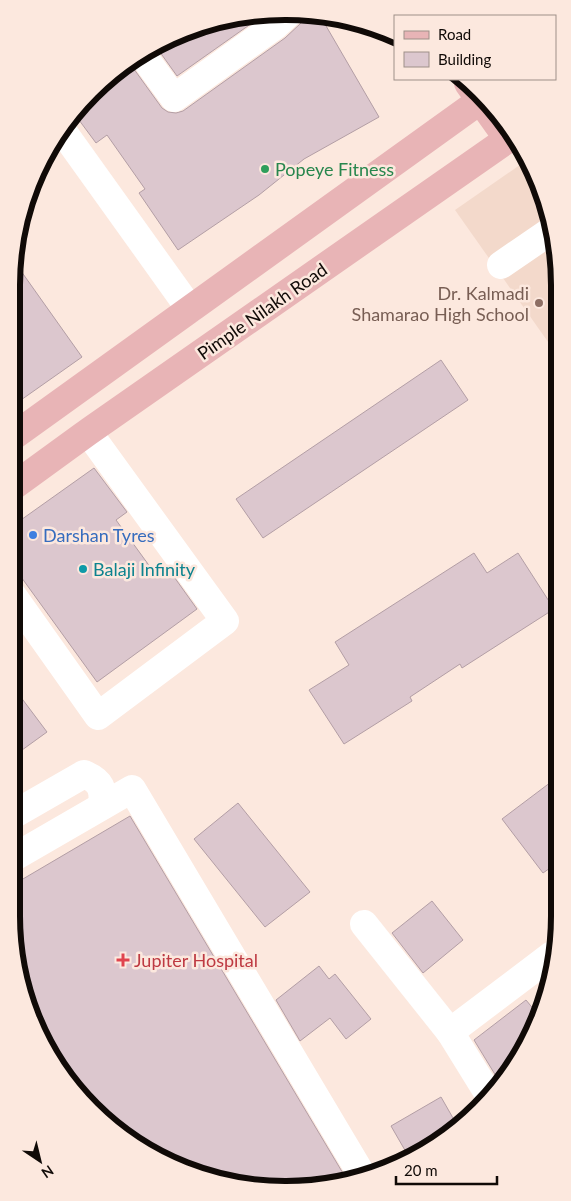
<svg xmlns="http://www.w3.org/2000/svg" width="571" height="1201" font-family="Lato,sans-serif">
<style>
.built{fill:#f3d9cb}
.building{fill:#dcc7ce;stroke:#b39ea5}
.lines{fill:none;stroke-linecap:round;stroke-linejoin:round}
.minor{stroke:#fff;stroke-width:28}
.major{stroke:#e8b4b6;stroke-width:28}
.leisure-dot{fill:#2e9e5b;stroke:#fce8de;stroke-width:2}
.education-dot{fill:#8d6e63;stroke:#fce8de;stroke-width:2}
.shop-dot{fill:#3f7fe0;stroke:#fce8de;stroke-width:2}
.culture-dot{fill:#0f9aa8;stroke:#fce8de;stroke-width:2}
.health-dot{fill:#e0444e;stroke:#fce8de;stroke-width:2}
.labels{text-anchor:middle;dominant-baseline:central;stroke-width:5;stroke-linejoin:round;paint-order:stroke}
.leisure-label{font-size:18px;fill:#27864d;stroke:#fce8de;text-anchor:start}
.education-label{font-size:18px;fill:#785e54;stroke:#fce8de;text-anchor:end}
.street-label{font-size:18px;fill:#100a07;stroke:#fce8de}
.shop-label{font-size:18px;fill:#366cbe;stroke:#fce8de;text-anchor:start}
.culture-label{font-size:18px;fill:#0d838f;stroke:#fce8de;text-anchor:start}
.health-label{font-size:18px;fill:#be3a42;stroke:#fce8de;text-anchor:start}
.rim{fill:none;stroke:#100a07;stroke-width:6}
</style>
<rect width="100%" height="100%" fill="#fce8de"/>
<polygon class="built" points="527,160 539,180 557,249 558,356 455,210"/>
<g class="building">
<polygon points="305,15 322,19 379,117 304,159 259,195 178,250 139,193 145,189 107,135 96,143 76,116 92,91 131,65 162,108 168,112 176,113 183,111 285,38 301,23"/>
<polygon points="262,16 177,76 157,48 181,32"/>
<polygon points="16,264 82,357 11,407 11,285"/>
<polygon points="441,360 468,400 263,538 236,499"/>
<polygon points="94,468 127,512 116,520 156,575 167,567 197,609 97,682 11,563 11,527"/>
<polygon points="474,553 487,573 518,553 554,609 462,668 460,664 410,697 412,701 344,744 309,690 349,665 335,642"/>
<polygon points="11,684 47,732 11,758"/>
<polygon points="559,776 560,861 543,873 502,819"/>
<polygon points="238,803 310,892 265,927 194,839"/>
<polygon points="130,816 347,1180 322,1187 232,1184 148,1153 73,1087 26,1004 11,916 11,886"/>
<polygon points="432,901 463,940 423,973 392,933"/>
<polygon points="319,966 329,979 335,974 371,1019 346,1039 330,1018 300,1041 276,1000"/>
<polygon points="526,1000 540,1017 539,1021 499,1081 474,1040"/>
<polygon points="441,1097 457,1125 410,1159 391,1126"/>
</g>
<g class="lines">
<g class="minor">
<polyline points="144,57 174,98 276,25 290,12"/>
<polyline points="64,133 190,309"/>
<polyline points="501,265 552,230"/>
<polyline points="11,593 98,716 225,621 88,432"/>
<path d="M11 816 84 774C101 781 104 789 102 806"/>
<polyline points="11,859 132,789 362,1175"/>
<polyline points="364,924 450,1032 489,1095"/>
<polyline points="450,1032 552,955"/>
</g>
<g class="major">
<polyline points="468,83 508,139"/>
<polyline points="11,438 481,100 484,100"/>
<polyline points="11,488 88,432 508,139 511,132"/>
</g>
</g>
<circle class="leisure-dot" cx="265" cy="169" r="5"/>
<circle class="education-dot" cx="539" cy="303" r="5"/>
<circle class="shop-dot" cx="33" cy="535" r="5"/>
<circle class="culture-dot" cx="83" cy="569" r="5"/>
<path class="health-dot" d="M120.5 952.5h5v5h5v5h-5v5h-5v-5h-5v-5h5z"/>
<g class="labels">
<g class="leisure-label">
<text x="275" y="169">Popeye Fitness</text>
</g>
<g class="education-label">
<text x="529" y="293">Dr. Kalmadi<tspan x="529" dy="21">Shamarao High School</tspan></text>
</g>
<g class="street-label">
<text transform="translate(262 311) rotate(-35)">Pimple Nilakh Road</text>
</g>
<g class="shop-label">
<text x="43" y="535">Darshan Tyres</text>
</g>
<g class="culture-label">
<text x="93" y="569">Balaji Infinity</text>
</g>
<g class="health-label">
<text x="134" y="960">Jupiter Hospital</text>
</g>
</g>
<path d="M0 0H571V1201H0ZM285 20H286A265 265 0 0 1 551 285V916A265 265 0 0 1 286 1181H285A265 265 0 0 1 20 916V285A265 265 0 0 1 285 20Z" fill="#fce8de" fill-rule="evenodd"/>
<path class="rim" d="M285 20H286A265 265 0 0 1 551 285V916A265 265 0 0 1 286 1181H285A265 265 0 0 1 20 916V285A265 265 0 0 1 285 20Z"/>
<rect x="394" y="15" width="162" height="65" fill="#fce8de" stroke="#9e8f88"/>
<rect x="404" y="31" width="25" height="8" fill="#e8b4b6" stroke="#9e8f88"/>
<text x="438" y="40" font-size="15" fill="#100a07">Road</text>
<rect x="404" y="52" width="25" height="15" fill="#dcc7ce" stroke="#9e8f88"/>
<text x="438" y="65" font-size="15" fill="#100a07">Building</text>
<g transform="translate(40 1161) rotate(145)" stroke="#fce8de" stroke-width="4" paint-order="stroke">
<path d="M0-4L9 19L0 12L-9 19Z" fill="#100a07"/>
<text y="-8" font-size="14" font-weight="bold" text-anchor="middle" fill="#100a07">N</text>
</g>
<path d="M396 1176v8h101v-8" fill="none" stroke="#100a07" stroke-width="2.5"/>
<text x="404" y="1176" font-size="15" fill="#100a07" stroke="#fce8de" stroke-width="4" paint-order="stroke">20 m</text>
</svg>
